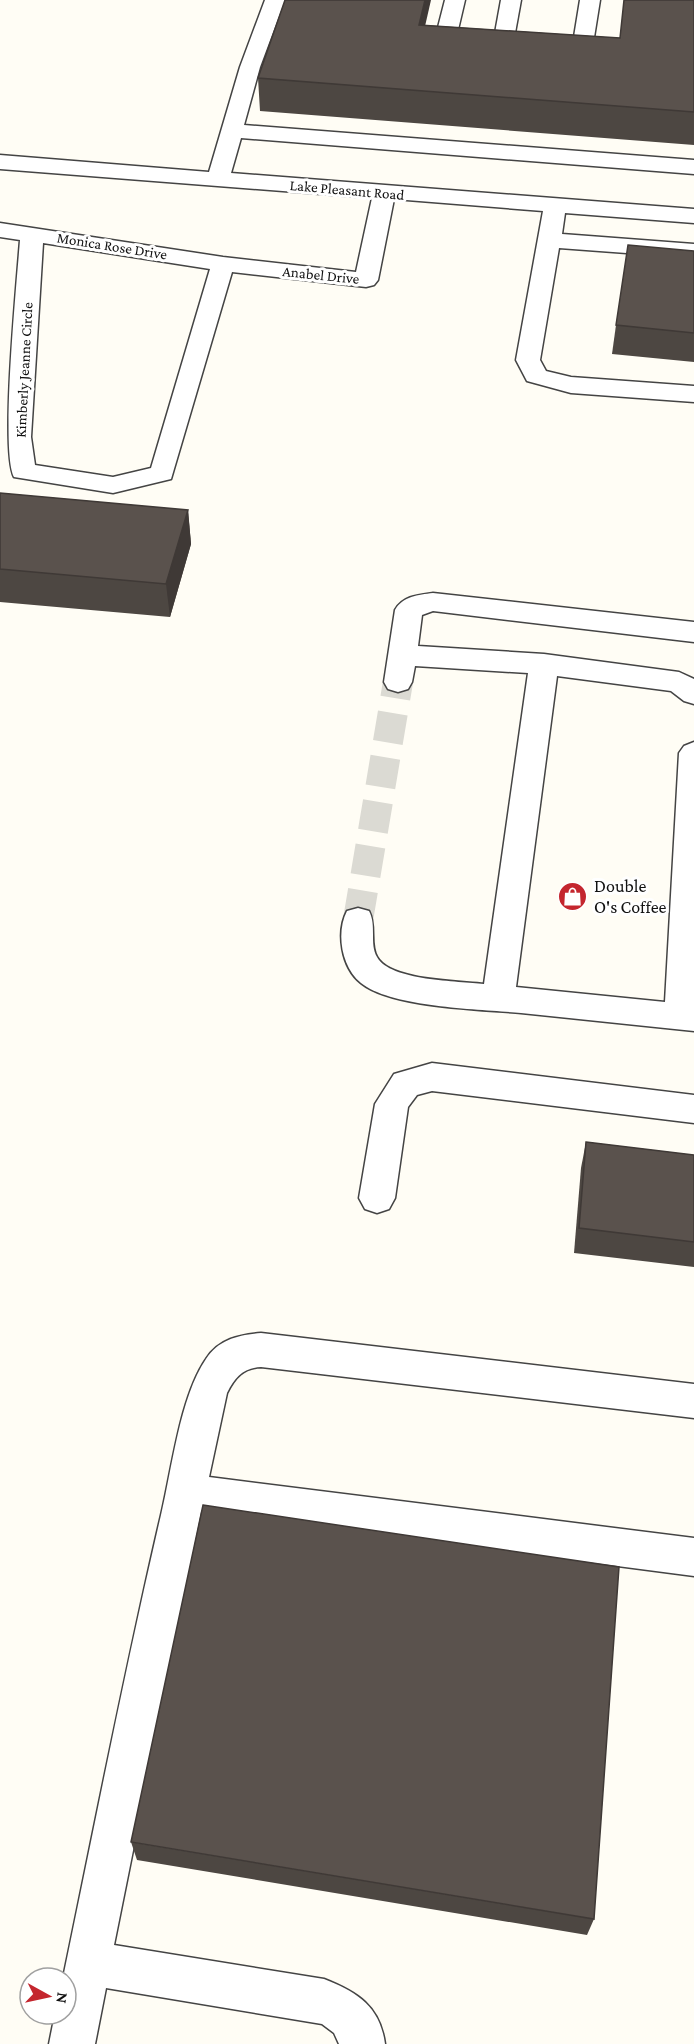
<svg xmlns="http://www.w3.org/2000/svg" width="694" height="2044" font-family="'Crimson Pro',serif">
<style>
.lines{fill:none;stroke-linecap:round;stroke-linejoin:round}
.minor-tunnel{stroke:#dbdad3;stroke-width:30;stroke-dasharray:30 15;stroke-linecap:butt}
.minor-casing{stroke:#444;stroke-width:3}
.minor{fill:#fff;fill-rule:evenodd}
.wall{fill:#4d4742}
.shaded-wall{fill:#3f3936}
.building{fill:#5a524d;stroke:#3f3936;stroke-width:1.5}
.labels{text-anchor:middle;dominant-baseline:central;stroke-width:6;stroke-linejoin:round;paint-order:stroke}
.far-street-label{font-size:15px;fill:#111;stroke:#fff}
.poi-label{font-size:18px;fill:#111;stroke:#fff;text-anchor:start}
</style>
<rect width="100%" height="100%" fill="#fffdf5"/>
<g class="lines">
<polyline class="minor-tunnel" points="358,920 398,682"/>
<defs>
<g id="minor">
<path d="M265 0H285L260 67 244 125 694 160V174L241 138 231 173 694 209V223L565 213 562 234 694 244V258L559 248 540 360 546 371 571 377 694 386V402L571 393 527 381 516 360 543 211 394 199 378 280 374 285 366 287 232 272 171 479 113 493 14 477C0 450 17 281 20 240L0 237V223L223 257 356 272 372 198 0 169V155L209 172 240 67ZM43 243 210 269 151 468 113 477 35 465 31 437Z"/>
<polygon points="445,0 465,0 457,34 485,38 488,42 485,46 478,48 438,43 435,39"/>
<polygon points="501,0 521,0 513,44 510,48 496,48 493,44"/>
<polygon points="580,0 600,0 592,50 589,54 582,56 543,51 540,47 543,43 573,43"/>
<path d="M433 593 694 622V642L433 611 422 615 418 646 544 654 679 672 694 679V704L684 701 671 691 557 676 516 987 665 1002 679 753 684 746 694 742V1031C636 1025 579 1019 521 1013 481 1009 392 1008 361 983 341 967 336 932 347 911L358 908 369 911C377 926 369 943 377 957 390 981 459 981 484 984L528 673 415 666 412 682 408 689 398 692 388 689 384 682 395 610C403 596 418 595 433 593Z"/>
<polygon points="432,1063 694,1095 694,1123 432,1091 417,1095 408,1107 395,1198 389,1209 377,1213 365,1209 359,1198 375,1104 394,1074"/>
<path d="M261 1333 694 1384V1418L261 1367C243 1368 235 1377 227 1393L209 1477 694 1538V1576L201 1512 114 1945 324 1979C357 1992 380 2006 385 2044H339L334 2033 322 2024 106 1988 95 2044H49L55 2014H66V1978H63C95 1824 125 1669 161 1515 172 1469 180 1397 206 1359 219 1339 239 1335 261 1333Z"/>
</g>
</defs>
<use href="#minor" class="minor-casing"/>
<use href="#minor" class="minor"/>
</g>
<g class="wall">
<polygon points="694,0 694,145 260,111 258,78 425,25 620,38"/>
<polygon points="694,251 694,362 612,354 616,325"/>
<polygon points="0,493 188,510 191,544 170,617 0,602"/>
<polygon points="586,1142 694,1155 694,1267 574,1253 581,1168"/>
<polygon points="131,1842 594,1919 587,1935 137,1860"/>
</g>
<g class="shaded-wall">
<polygon points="425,0 431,0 418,57 419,25"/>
<polygon points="188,510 191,544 170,617 166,584"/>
</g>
<g class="building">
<polygon points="285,0 425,0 419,25 620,38 624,0 694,0 694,112 258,78"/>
<polygon points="628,245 694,251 694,333 616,325"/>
<polygon points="0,493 188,510 166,584 0,569"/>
<polygon points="586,1142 694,1155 694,1242 579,1228"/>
<polygon points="203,1505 619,1567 594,1919 131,1842"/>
</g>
<defs>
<symbol id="shop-disc" viewBox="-11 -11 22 22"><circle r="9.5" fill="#c4262e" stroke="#fff"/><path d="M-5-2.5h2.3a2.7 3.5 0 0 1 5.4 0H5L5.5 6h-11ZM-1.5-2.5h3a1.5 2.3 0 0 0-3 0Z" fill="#fff"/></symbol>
</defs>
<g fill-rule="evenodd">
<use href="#shop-disc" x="556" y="880" width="33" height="33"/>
</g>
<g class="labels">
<g class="far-street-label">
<text transform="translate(347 190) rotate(5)">Lake Pleasant Road</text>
<text transform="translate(112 246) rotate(9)">Monica Rose Drive</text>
<text transform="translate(321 275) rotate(6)">Anabel Drive</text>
<text transform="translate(24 370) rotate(-87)">Kimberly Jeanne Circle</text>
</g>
<g class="poi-label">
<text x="594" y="886">Double<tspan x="594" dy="21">O's Coffee</tspan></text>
</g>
</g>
<g transform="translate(48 1996) rotate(98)"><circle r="28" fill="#ffffff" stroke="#a0a0a0" stroke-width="1.5"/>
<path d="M0-4.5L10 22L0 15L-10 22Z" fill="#c4262e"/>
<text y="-9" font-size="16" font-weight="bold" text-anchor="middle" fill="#111111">N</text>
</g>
</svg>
